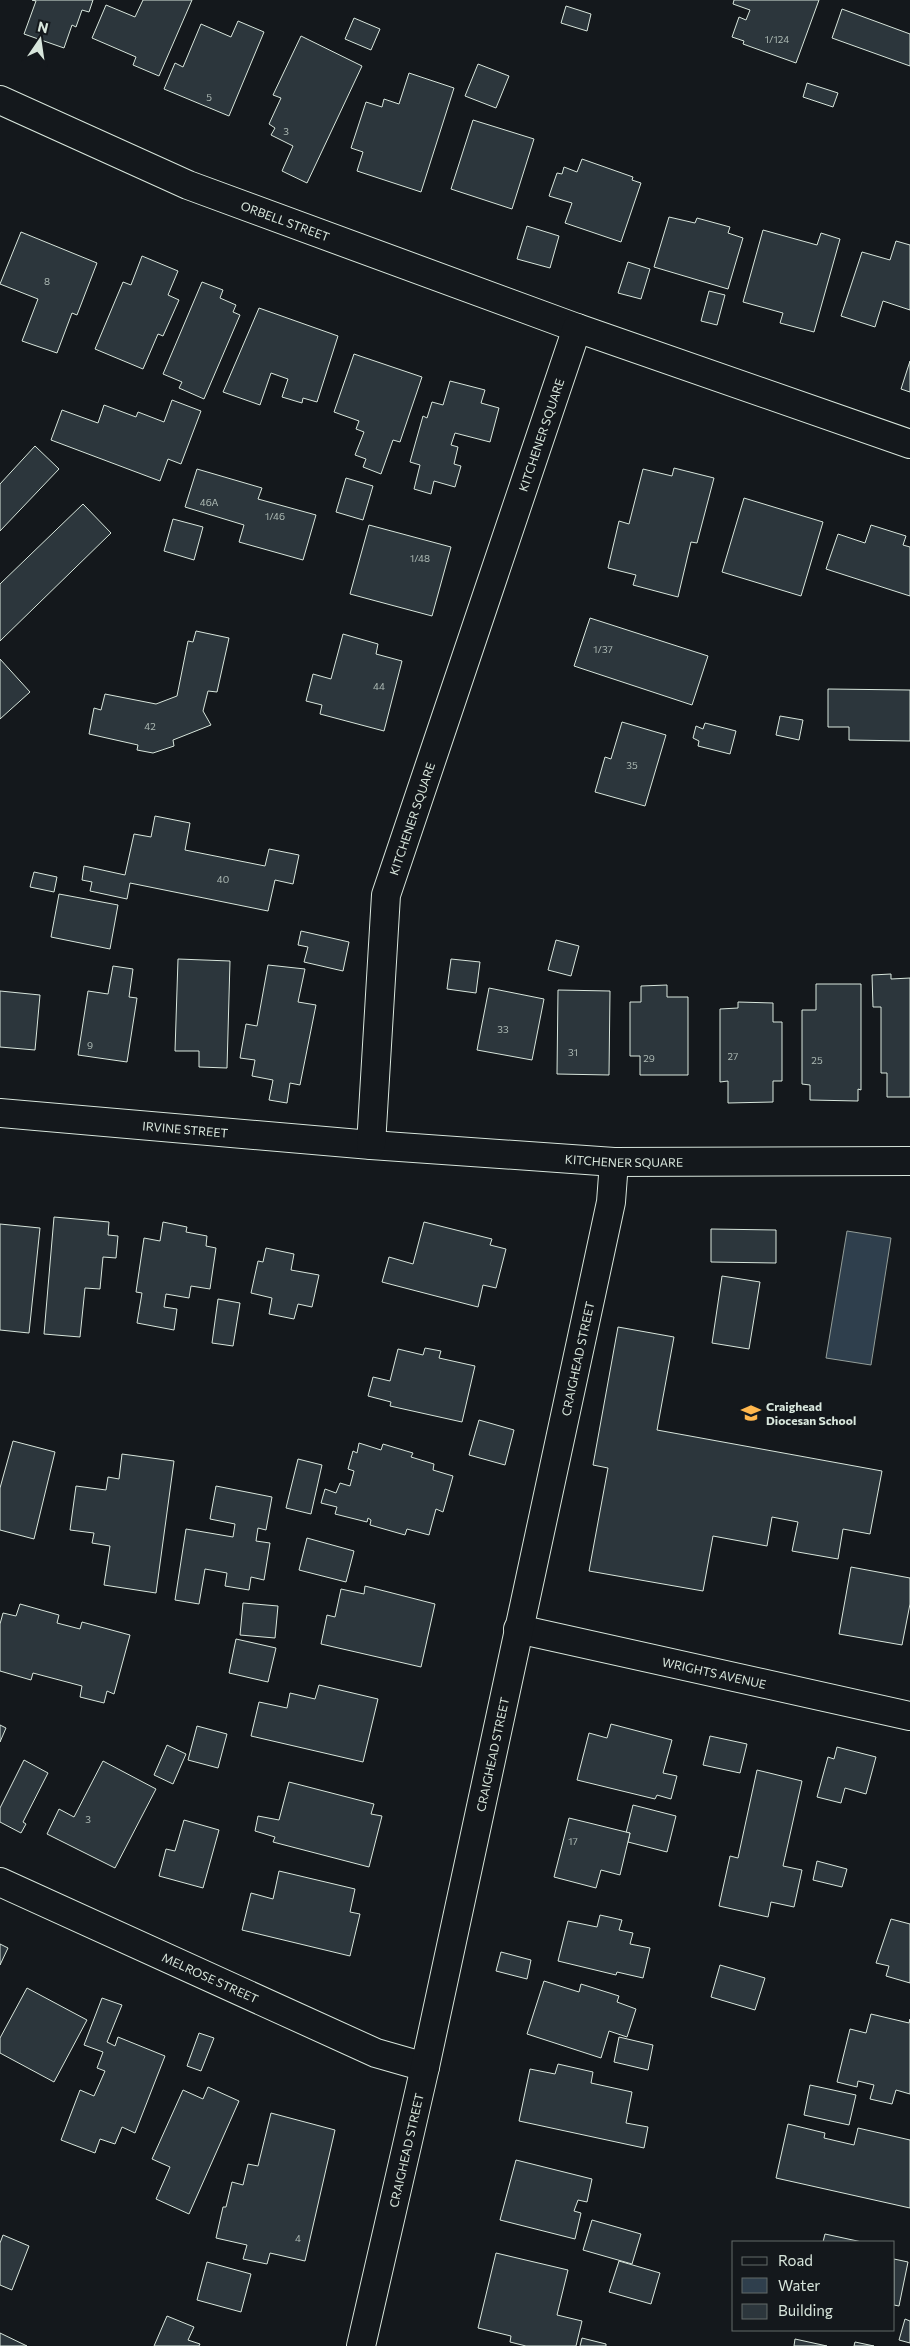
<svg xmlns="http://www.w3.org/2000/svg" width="910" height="2346" font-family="Commissioner,sans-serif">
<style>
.water{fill:#2f3f4d;stroke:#939e99}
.building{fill:#2c363c;stroke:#d8e6dc}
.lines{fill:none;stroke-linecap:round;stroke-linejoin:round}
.minor-casing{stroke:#d8e6dc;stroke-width:30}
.minor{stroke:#14181c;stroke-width:28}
.labels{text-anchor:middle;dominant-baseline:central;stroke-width:4;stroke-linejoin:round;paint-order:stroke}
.number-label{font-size:10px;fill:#adbab4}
.street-label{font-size:12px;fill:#d8e6dc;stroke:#14181c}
.poi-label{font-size:12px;font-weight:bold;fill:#d8e6dc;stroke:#14181c;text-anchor:start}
</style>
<rect width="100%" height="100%" fill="#14181c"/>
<polygon class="water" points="847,1231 891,1238 871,1365 826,1358"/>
<g class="building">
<polygon points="32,0 93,0 89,12 82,10 76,27 72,25 64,48 24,34 36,1"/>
<polygon points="143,0 192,0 159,76 133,65 136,57 92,38 106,5 135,17"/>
<polygon points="734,0 819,0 796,63 743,44 744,41 732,37 739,17 746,20 750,10 733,4"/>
<polygon points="566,6 591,14 587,31 561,23"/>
<polygon points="842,9 910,34 910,66 832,38"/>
<polygon points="354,18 380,29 371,50 345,39"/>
<polygon points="238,21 264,32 229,116 164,89 175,63 183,67 201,24 231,37"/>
<polygon points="301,36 362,66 307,183 282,171 293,146 271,135 275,128 269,124 281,98 273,95"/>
<polygon points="478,64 509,76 496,108 465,96"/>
<polygon points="409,73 454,88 421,192 357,171 363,152 351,148 366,102 382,107 384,99 399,104"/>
<polygon points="807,83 838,93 833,107 803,97"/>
<polygon points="473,120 534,139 512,209 451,189"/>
<polygon points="582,159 633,177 632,180 641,183 621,242 565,223 572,203 549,196 557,173 562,174 564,167 577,172"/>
<polygon points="669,217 695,223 697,218 730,227 728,233 743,238 728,289 654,267"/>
<polygon points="527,226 559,236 550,268 517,259"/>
<polygon points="763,230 817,245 821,233 840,239 814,332 780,323 783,313 743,302"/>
<polygon points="21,232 97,263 77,315 72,313 57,353 22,341 38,299 0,284"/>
<polygon points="896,241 910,245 910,310 883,301 875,327 841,316 862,252 890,260"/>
<polygon points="142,256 178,271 168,295 179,300 163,336 158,334 143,369 95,349 123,282 131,285"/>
<polygon points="628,262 650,269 641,299 618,293"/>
<polygon points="202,282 223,290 220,298 236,305 233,312 240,315 204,399 179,388 182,382 163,374"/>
<polygon points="709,291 725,295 717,325 701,321"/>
<polygon points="259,308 338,336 317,402 303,398 302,403 282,397 288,379 271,373 260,405 223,392"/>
<polygon points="354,354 422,377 400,442 393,440 381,474 363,467 366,459 355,455 364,432 356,429 359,421 334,412"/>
<polygon points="910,361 910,392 901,389"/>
<polygon points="450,381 485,390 481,403 499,408 490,442 455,433 451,445 458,447 454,464 461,466 455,487 434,481 431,494 414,489 420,465 410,462 423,416 427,418 432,402 443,405"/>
<polygon points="172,400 201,411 181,464 168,459 160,481 51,440 62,410 98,423 104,405 136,417 138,412 164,422"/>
<polygon points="35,446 59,469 0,531 0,484"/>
<polygon points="674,468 714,478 697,543 691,542 678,597 633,585 636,575 608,568 619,521 629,524 643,469 672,476"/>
<polygon points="197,469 262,488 258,499 316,515 303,560 239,542 244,525 185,507"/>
<polygon points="346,478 373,486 363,520 336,512"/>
<polygon points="744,498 823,522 801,596 722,572"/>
<polygon points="83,504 111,533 0,641 0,584"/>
<polygon points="173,519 203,527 194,560 164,551"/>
<polygon points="369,525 451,547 432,616 350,594"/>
<polygon points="871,525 906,536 903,545 910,547 910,596 826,569 838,534 865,543"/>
<polygon points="590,618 708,656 692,705 574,666"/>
<polygon points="196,631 229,638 217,692 208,691 203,711 211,725 173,740 174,746 153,753 137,750 138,745 89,734 94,708 101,710 105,694 156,704 177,696 188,641 193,642"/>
<polygon points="343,634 378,644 376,654 402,661 384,731 320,714 322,705 306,701 313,674 331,679"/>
<polygon points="0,659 30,692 0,719"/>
<polygon points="828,689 910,690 910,741 849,740 849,727 828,727"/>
<polygon points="780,716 803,720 799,740 776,735"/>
<polygon points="622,722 666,735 645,806 595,792 605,757 611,759"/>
<polygon points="705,723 736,731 730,754 698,746 699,741 693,738 696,726 703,729"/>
<polygon points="155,816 190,823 185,850 265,866 269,849 299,855 293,884 275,880 268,911 130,883 127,899 90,891 92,882 82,880 84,866 125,875 134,834 151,837"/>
<polygon points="34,872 57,877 54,892 30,887"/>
<polygon points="59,894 118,905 110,949 51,937"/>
<polygon points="301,931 349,942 343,971 304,962 308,947 298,945"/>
<polygon points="556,940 579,946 571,976 548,970"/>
<polygon points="178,959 230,961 227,1068 199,1067 199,1051 175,1051"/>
<polygon points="451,959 480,962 476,993 447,989"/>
<polygon points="268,965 305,969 298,1002 316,1005 300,1085 290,1083 287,1103 269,1100 273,1080 252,1076 255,1060 240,1058 246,1024 257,1026"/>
<polygon points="113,966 133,969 129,997 137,998 127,1062 78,1055 88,991 108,994"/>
<polygon points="891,974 891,979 910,978 910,1097 887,1097 887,1073 881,1073 881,1007 873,1007 872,975"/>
<polygon points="816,984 861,984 861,1090 858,1089 858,1101 810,1100 810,1085 802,1084 802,1010 816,1010"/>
<polygon points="667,985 667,997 688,997 688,1075 640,1075 640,1056 630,1056 630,1002 641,1002 641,986"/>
<polygon points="489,988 544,999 532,1060 477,1050"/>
<polygon points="558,990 610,991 609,1075 557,1074"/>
<polygon points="0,991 40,995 35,1050 0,1047"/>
<polygon points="738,1002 773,1003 773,1022 782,1022 782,1081 773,1081 773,1102 728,1103 728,1081 720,1082 720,1009 738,1008"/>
<polygon points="54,1217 109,1222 108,1235 118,1236 116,1258 103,1257 100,1289 85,1288 80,1337 44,1334"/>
<polygon points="163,1222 187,1227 186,1232 207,1236 206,1246 216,1248 210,1289 191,1286 189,1298 166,1294 164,1307 177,1309 174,1330 137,1323 142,1293 136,1292 144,1238 160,1241"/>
<polygon points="424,1222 492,1239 490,1245 506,1249 496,1288 483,1285 478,1307 382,1282 389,1257 413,1264"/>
<polygon points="0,1224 40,1228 29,1333 0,1330"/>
<polygon points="711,1229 776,1230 776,1263 711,1262"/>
<polygon points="266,1248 294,1254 291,1270 319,1275 312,1307 298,1304 294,1319 269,1314 272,1298 251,1293 258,1261 263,1262"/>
<polygon points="722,1276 760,1282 749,1349 712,1343"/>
<polygon points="218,1299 240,1303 233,1346 212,1343"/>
<polygon points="618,1327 674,1337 657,1430 882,1471 870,1534 843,1529 838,1559 792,1551 798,1522 772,1517 767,1546 713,1536 703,1591 589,1571 608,1468 593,1465"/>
<polygon points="425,1348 441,1351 439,1358 475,1366 462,1422 390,1406 391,1402 368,1396 373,1377 390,1381 398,1349 423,1355"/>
<polygon points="479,1420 514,1430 505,1465 469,1455"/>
<polygon points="13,1441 55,1452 34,1539 0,1530 0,1488"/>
<polygon points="359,1443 381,1450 383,1444 413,1453 411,1457 434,1464 433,1470 453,1476 443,1512 436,1509 429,1535 407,1529 405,1535 370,1525 371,1520 368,1518 367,1522 335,1514 337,1507 321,1503 325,1489 336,1493 340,1483 350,1486 354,1471 348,1469 353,1451 357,1453"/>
<polygon points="122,1454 174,1461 156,1593 104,1585 110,1546 92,1543 94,1533 70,1530 76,1486 106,1490 108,1477 119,1479"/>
<polygon points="298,1459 322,1465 311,1514 286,1508"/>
<polygon points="216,1486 272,1497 266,1530 258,1528 256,1541 270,1543 264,1580 251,1577 249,1590 225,1586 227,1573 205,1569 199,1604 175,1600 186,1529 233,1537 235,1524 210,1519"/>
<polygon points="307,1538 354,1551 346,1582 299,1570"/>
<polygon points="851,1567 910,1578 910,1604 902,1645 839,1634"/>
<polygon points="365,1586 435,1604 421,1667 321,1644 327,1615 335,1617 341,1589 364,1594"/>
<polygon points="243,1603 278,1606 275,1638 240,1635"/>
<polygon points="20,1604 59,1615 57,1623 80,1629 82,1622 130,1635 114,1694 107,1691 104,1703 80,1697 82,1686 33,1673 31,1680 0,1671 0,1624 3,1613 16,1616"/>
<polygon points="236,1639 276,1648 268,1682 229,1673"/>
<polygon points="319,1685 378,1699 363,1762 251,1736 259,1702 287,1708 290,1693 315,1699"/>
<polygon points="611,1724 672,1740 663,1773 677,1776 671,1799 657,1795 655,1799 577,1780 589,1733 607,1738"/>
<polygon points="0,1725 6,1728 0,1742"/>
<polygon points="197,1726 227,1734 218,1768 188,1760"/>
<polygon points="710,1736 747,1744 740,1773 703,1765"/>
<polygon points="167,1745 186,1754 173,1784 154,1775"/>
<polygon points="837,1747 876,1757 866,1794 845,1788 841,1803 817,1797 828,1757 834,1759"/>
<polygon points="24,1760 48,1773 23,1822 26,1824 21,1833 0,1822 0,1808"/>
<polygon points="103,1761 156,1789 115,1868 47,1834 59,1809 74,1817"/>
<polygon points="757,1770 802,1781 783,1866 802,1870 794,1907 771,1902 768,1917 719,1906 730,1856 738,1858"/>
<polygon points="289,1782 374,1804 371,1814 382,1816 369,1867 273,1842 275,1837 255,1831 258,1816 279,1820"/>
<polygon points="633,1805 676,1816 667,1852 628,1842 630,1833 626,1833"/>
<polygon points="569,1818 630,1833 620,1875 601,1870 596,1888 554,1877"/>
<polygon points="184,1820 219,1830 203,1888 159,1876 166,1849 175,1851"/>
<polygon points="817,1861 847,1869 842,1887 813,1880"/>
<polygon points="279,1871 355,1889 350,1912 360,1914 350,1956 242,1930 251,1893 273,1899"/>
<polygon points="600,1915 622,1920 619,1930 633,1933 630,1944 650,1948 643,1978 617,1972 616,1975 558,1961 568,1921 597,1927"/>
<polygon points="891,1919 910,1924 910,1983 886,1976 889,1966 876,1963"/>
<polygon points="0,1944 8,1948 0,1965"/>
<polygon points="501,1952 531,1960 527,1979 496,1971"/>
<polygon points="720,1965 765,1978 755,2010 711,1997"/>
<polygon points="544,1981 579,1992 581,1984 619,1996 617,2002 636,2009 627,2037 609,2031 601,2058 527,2034"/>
<polygon points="27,1988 87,2020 54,2082 0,2053 0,2038"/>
<polygon points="102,1998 122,2005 107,2042 115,2046 118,2037 165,2056 135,2133 122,2127 115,2144 100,2139 95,2153 61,2140 80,2090 94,2096 105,2071 97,2068 103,2052 84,2045"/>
<polygon points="871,2014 909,2023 910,2019 910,2094 896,2090 892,2104 870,2099 874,2085 858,2081 857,2087 837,2082 850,2029 866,2033"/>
<polygon points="199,2033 214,2038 201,2071 187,2066"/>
<polygon points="619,2037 653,2045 648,2070 614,2062"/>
<polygon points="558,2064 593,2072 591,2083 632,2092 626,2123 648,2127 644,2148 519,2121 530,2069 555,2074"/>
<polygon points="810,2085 856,2095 849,2125 804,2115"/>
<polygon points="208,2087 239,2101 189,2214 156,2199 170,2167 152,2159 183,2090 203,2099"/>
<polygon points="271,2113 335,2130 305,2261 270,2253 267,2264 243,2259 247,2245 216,2238 223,2207 226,2207 232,2182 243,2185 248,2164 258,2166"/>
<polygon points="788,2124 825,2133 824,2138 854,2145 858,2128 910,2140 910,2208 776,2178"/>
<polygon points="516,2160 592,2179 587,2202 578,2200 574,2211 581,2213 575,2239 500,2220"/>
<polygon points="592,2220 641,2234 632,2264 583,2250"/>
<polygon points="825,2234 862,2242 823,2242"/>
<polygon points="3,2235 29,2246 12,2290 0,2285 0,2243"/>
<polygon points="496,2253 568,2270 557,2315 582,2321 576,2346 526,2346 510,2342 511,2336 478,2328"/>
<polygon points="894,2259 908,2262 899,2306 894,2305"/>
<polygon points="619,2261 660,2273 651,2304 609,2292"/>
<polygon points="207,2262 251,2274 241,2312 197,2300"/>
<polygon points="167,2316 194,2327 188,2340 200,2344 199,2346 154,2346"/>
<polygon points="905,2319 910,2321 910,2343 899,2340"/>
<polygon points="0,2333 27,2346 0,2346"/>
<polygon points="582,2338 606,2344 606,2346 580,2346"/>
<polygon points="795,2339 827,2346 794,2346"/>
<polygon points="855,2342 874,2346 854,2346"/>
</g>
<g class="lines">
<defs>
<g id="minor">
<path id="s1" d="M0 100 188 185 577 328"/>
<path id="s2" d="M0 1113 371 1145 614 1162 910 1161"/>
<path id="s3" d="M371 1145 386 895 577 328 910 444"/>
<path id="s4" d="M518 1629 910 1716"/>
<path id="s5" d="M0 1882 376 2053 425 2067"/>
<path id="s6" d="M361 2346 425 2067 611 1202 614 1162"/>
</g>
</defs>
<use href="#minor" class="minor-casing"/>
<use href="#minor" class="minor"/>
</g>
<defs>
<symbol id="school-bare" viewBox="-9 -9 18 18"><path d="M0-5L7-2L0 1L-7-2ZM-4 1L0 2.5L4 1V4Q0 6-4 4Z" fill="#ffb74d" stroke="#14181c" stroke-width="2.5" paint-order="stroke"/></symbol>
</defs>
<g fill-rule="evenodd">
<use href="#school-bare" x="737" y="1399" width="28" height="28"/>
</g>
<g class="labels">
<g class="number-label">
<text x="777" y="39">1/124</text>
<text x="209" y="97">5</text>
<text x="286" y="131">3</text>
<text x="47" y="281">8</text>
<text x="209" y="502">46A</text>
<text x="275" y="516">1/46</text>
<text x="420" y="558">1/48</text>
<text x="603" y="649">1/37</text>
<text x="379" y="686">44</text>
<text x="150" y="726">42</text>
<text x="632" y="765">35</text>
<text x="223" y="879">40</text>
<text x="503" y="1029">33</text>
<text x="90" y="1045">9</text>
<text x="573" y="1052">31</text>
<text x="733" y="1056">27</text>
<text x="649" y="1058">29</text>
<text x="817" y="1060">25</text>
<text x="88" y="1819">3</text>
<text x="573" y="1841">17</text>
<text x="298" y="2238">4</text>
</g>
<g class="street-label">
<text stroke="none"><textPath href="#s1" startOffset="310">ORBELL STREET</textPath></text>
<text stroke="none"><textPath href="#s3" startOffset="736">KITCHENER SQUARE</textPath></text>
<text stroke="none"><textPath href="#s3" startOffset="331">KITCHENER SQUARE</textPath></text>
<text stroke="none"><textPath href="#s2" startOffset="186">IRVINE STREET</textPath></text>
<text stroke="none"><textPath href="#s2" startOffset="626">KITCHENER SQUARE</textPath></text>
<text stroke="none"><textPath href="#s6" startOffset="1011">CRAIGHEAD STREET</textPath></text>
<text stroke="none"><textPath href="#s4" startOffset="201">WRIGHTS AVENUE</textPath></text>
<text stroke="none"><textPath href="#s6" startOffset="606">CRAIGHEAD STREET</textPath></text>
<text stroke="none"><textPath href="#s5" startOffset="231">MELROSE STREET</textPath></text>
<text stroke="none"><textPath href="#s6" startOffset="201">CRAIGHEAD STREET</textPath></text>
</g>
<g class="poi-label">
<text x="766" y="1406">Craighead<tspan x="766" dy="14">Diocesan School</tspan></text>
</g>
</g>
<rect x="732" y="2241" width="162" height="90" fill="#14181c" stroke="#626a69"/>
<rect x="742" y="2257" width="25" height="8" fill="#14181c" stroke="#626a69"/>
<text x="778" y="2266" font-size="15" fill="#d8e6dc">Road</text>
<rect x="742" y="2278" width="25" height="15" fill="#2f3f4d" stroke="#626a69"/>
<text x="778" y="2291" font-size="15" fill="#d8e6dc">Water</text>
<rect x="742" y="2304" width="25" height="15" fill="#2c363c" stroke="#626a69"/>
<text x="778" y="2316" font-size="15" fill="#d8e6dc">Building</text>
<g transform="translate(40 40) rotate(13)" stroke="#14181c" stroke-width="4" paint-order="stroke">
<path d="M0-4L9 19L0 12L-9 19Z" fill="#d8e6dc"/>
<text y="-8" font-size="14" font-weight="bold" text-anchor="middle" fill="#d8e6dc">N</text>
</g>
</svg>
